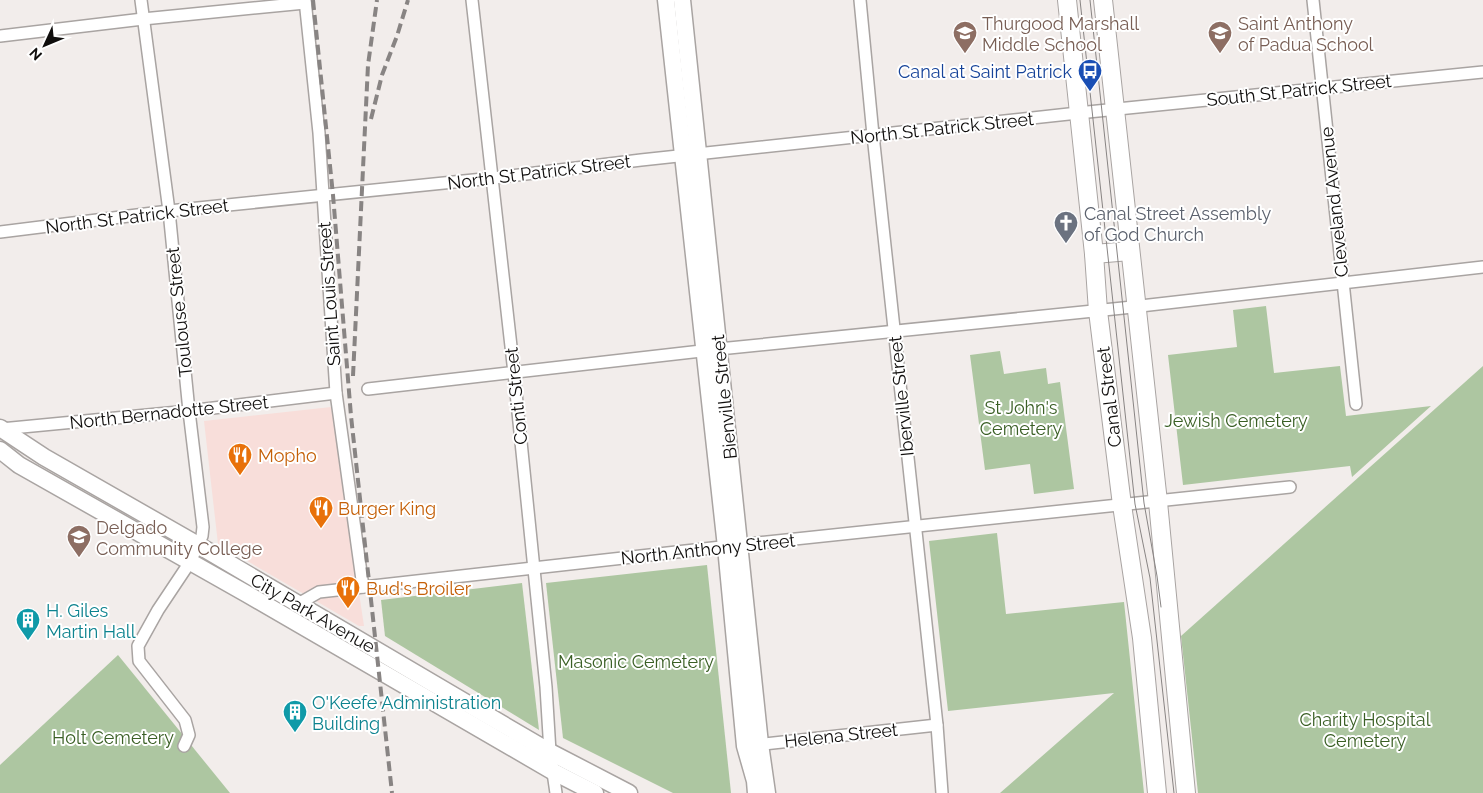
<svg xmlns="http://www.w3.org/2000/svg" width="1483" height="793" font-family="Raleway,sans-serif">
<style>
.commercial{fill:#f8deda}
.green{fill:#adc6a1}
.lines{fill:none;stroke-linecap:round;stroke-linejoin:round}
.street-casing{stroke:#a9a4a2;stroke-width:14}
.secondary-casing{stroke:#a9a4a2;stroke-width:19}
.primary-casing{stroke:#a9a4a2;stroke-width:20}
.street{stroke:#fff;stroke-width:11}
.secondary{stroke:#fff;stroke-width:16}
.primary{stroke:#fff;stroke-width:18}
.tram{stroke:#888483;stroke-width:1}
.rail{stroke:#888483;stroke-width:4;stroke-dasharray:10 5;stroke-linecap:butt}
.labels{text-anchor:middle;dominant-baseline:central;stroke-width:4;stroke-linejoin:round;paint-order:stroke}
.education-label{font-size:18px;fill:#785e54;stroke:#fff;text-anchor:start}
.transit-label{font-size:18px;fill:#164399;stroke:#fff;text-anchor:end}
.street-label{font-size:18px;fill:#100e0d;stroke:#fff}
.worship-label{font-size:18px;fill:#5b616d;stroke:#fff;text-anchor:start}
.park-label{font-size:18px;fill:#3a5f25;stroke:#fff}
.food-label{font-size:18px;fill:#c56008;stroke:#fff;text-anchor:start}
.culture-label{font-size:18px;fill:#0d838f;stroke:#fff;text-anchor:start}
</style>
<rect width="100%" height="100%" fill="#f2edeb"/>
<polygon class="commercial" points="331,407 364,626 359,626 218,544 204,421"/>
<g class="green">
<polygon points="1266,306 1274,373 1340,366 1346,416 1431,406 1352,477 1350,466 1183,485 1168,355 1237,347 1233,310"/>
<polygon points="1000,351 1004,374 1046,368 1048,384 1060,382 1074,489 1034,494 1030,464 985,470 970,355"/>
<polygon points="1483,366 1483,793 1198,793 1181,636"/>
<polygon points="997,533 1006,614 1124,602 1144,793 1000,793 1114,693 948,711 929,541"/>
<polygon points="707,565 731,793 673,793 563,738 546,583"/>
<polygon points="522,583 539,730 385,636 381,600"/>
<polygon points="118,655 230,793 0,793 0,765"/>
</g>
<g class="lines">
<defs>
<g id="street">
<polyline points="141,0 169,211 189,411 203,527 202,536 190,562 158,610 138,646 139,661 185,720 189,735 184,746"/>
<polyline points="305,0 319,133 336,393 363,587"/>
<polyline points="472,0 514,373 546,687 550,752 556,793"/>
<polyline points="860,0 873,135 937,725 942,793"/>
<polyline points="1313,0 1356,404"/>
<polyline points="0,36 143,19 305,3"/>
<polyline points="0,232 169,211 493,178 641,160 1078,113 1483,72"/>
<polyline points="368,389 719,349 1123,308 1483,267"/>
<polyline points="1,429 189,411 336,393"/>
<polyline points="298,604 319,592 757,543 1290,487"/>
<polyline points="755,745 937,725"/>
</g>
<g id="secondary">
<polyline points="666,0 726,547 745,746 755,781 756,793"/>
<polyline points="682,0 760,744 767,793"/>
<polyline points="0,428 44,457 198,545 468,704 550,752 629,793"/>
<polyline points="0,450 19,465 247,594 554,772 595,793"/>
</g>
<g id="primary">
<polyline points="1067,0 1094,254 1098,311 1122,505 1142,638 1157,793"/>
<polyline points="1103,0 1158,502 1186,793"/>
<polyline points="1094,254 1130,251"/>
</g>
</defs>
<use href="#street" class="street-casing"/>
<use href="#secondary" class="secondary-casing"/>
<use href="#primary" class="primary-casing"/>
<use href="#street" class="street"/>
<use href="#secondary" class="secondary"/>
<use href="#primary" class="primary"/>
<g class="tram">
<polyline points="1080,0 1135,504 1150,578 1174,793"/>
<polyline points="1090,0 1144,503 1157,576 1161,607"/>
</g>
<g class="rail">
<polyline points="313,0 333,195 351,416 392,793"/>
<polyline points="371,119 382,75 397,36 408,0"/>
<polyline points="353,376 368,65 377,0"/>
</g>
</g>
<defs>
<symbol id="school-pin" viewBox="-11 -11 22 30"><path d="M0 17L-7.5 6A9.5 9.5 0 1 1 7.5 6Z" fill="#8d6e63" stroke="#fff"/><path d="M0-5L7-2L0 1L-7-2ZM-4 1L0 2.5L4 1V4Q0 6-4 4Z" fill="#fff"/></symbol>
<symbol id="bus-pin" viewBox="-11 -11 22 30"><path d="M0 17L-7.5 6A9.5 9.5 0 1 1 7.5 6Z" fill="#1a4fb4" stroke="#fff"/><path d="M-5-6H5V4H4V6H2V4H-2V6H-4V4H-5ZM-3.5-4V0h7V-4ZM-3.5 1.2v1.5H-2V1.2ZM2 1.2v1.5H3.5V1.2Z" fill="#fff"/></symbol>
<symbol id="church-pin" viewBox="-11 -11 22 30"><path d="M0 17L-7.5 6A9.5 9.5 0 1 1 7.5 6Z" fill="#6b7280" stroke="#fff"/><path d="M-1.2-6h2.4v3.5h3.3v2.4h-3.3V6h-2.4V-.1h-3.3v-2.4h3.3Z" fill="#fff"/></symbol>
<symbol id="restaurant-pin" viewBox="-11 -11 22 30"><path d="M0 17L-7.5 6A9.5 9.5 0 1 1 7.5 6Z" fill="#e8710a" stroke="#fff"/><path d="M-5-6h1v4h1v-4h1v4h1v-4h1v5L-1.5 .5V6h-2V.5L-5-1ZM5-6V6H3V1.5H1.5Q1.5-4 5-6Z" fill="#fff"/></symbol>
<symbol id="university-pin" viewBox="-11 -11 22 30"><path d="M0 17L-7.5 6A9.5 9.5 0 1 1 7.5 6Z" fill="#8d6e63" stroke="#fff"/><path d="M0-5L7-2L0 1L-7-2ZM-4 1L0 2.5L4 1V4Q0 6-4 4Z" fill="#fff"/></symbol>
<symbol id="building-pin" viewBox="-11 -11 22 30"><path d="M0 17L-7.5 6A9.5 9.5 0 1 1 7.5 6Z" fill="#0f9aa8" stroke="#fff"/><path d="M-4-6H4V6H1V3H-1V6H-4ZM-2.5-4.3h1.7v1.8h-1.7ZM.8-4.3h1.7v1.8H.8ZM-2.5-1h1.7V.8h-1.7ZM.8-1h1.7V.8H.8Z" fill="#fff"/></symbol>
</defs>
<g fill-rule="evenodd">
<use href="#school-pin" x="951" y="19" width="28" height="38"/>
<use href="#school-pin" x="1206" y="19" width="28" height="38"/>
<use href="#bus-pin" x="1076" y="57" width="28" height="38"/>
<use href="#church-pin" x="1052" y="209" width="28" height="38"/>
<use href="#restaurant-pin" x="226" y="441" width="28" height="38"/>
<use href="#restaurant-pin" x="307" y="494" width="28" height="38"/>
<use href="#university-pin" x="65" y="523" width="28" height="38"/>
<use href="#restaurant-pin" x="334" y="574" width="28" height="38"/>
<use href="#building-pin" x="14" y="606" width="28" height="38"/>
<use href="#building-pin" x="281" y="698" width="28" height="38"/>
</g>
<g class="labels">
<g class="education-label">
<text x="982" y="23">Thurgood Marshall<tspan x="982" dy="21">Middle School</tspan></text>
<text x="1238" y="23">Saint Anthony<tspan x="1238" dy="21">of Padua School</tspan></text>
<text x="96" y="527">Delgado<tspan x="96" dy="21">Community College</tspan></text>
</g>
<g class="transit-label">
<text x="1072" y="71">Canal at Saint Patrick</text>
</g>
<g class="street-label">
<text transform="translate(1299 90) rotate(-6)">South St Patrick Street</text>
<text transform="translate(942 128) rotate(-6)">North St Patrick Street</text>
<text transform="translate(539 172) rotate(-7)">North St Patrick Street</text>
<text transform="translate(1334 202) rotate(-96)">Cleveland Avenue</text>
<text transform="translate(137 216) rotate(-7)">North St Patrick Street</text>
<text transform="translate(329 294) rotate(-94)">Saint Louis Street</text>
<text transform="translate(179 312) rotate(-96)">Toulouse Street</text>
<text transform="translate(516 396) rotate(-96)">Conti Street</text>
<text transform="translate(901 396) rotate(-96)">Iberville Street</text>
<text transform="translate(724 397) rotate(-96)">Bienville Street</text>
<text transform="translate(1109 397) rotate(-97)">Canal Street</text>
<text transform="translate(169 412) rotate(-6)">North Bernadotte Street</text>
<text transform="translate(708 549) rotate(-6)">North Anthony Street</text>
<text transform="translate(313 613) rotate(30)">City Park Avenue</text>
<text transform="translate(841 735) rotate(-6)">Helena Street</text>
</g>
<g class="worship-label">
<text x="1084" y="213">Canal Street Assembly<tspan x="1084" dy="21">of God Church</tspan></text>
</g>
<g class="park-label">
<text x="1021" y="407">St John's<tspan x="1021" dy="21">Cemetery</tspan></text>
<text x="1236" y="420">Jewish Cemetery</text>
<text x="636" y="661">Masonic Cemetery</text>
<text x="1365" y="719">Charity Hospital<tspan x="1365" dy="21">Cemetery</tspan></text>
<text x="113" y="737">Holt Cemetery</text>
</g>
<g class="food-label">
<text x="258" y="455">Mopho</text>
<text x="338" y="508">Burger King</text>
<text x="366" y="588">Bud's Broiler</text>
</g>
<g class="culture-label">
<text x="46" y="610">H. Giles<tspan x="46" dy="21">Martin Hall</tspan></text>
<text x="312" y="702">O'Keefe Administration<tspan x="312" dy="21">Building</tspan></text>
</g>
</g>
<g transform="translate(45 45) rotate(226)" stroke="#ffffff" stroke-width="4" paint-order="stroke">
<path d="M0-4L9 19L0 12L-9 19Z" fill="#100e0d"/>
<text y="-8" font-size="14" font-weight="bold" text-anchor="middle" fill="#100e0d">N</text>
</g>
</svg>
